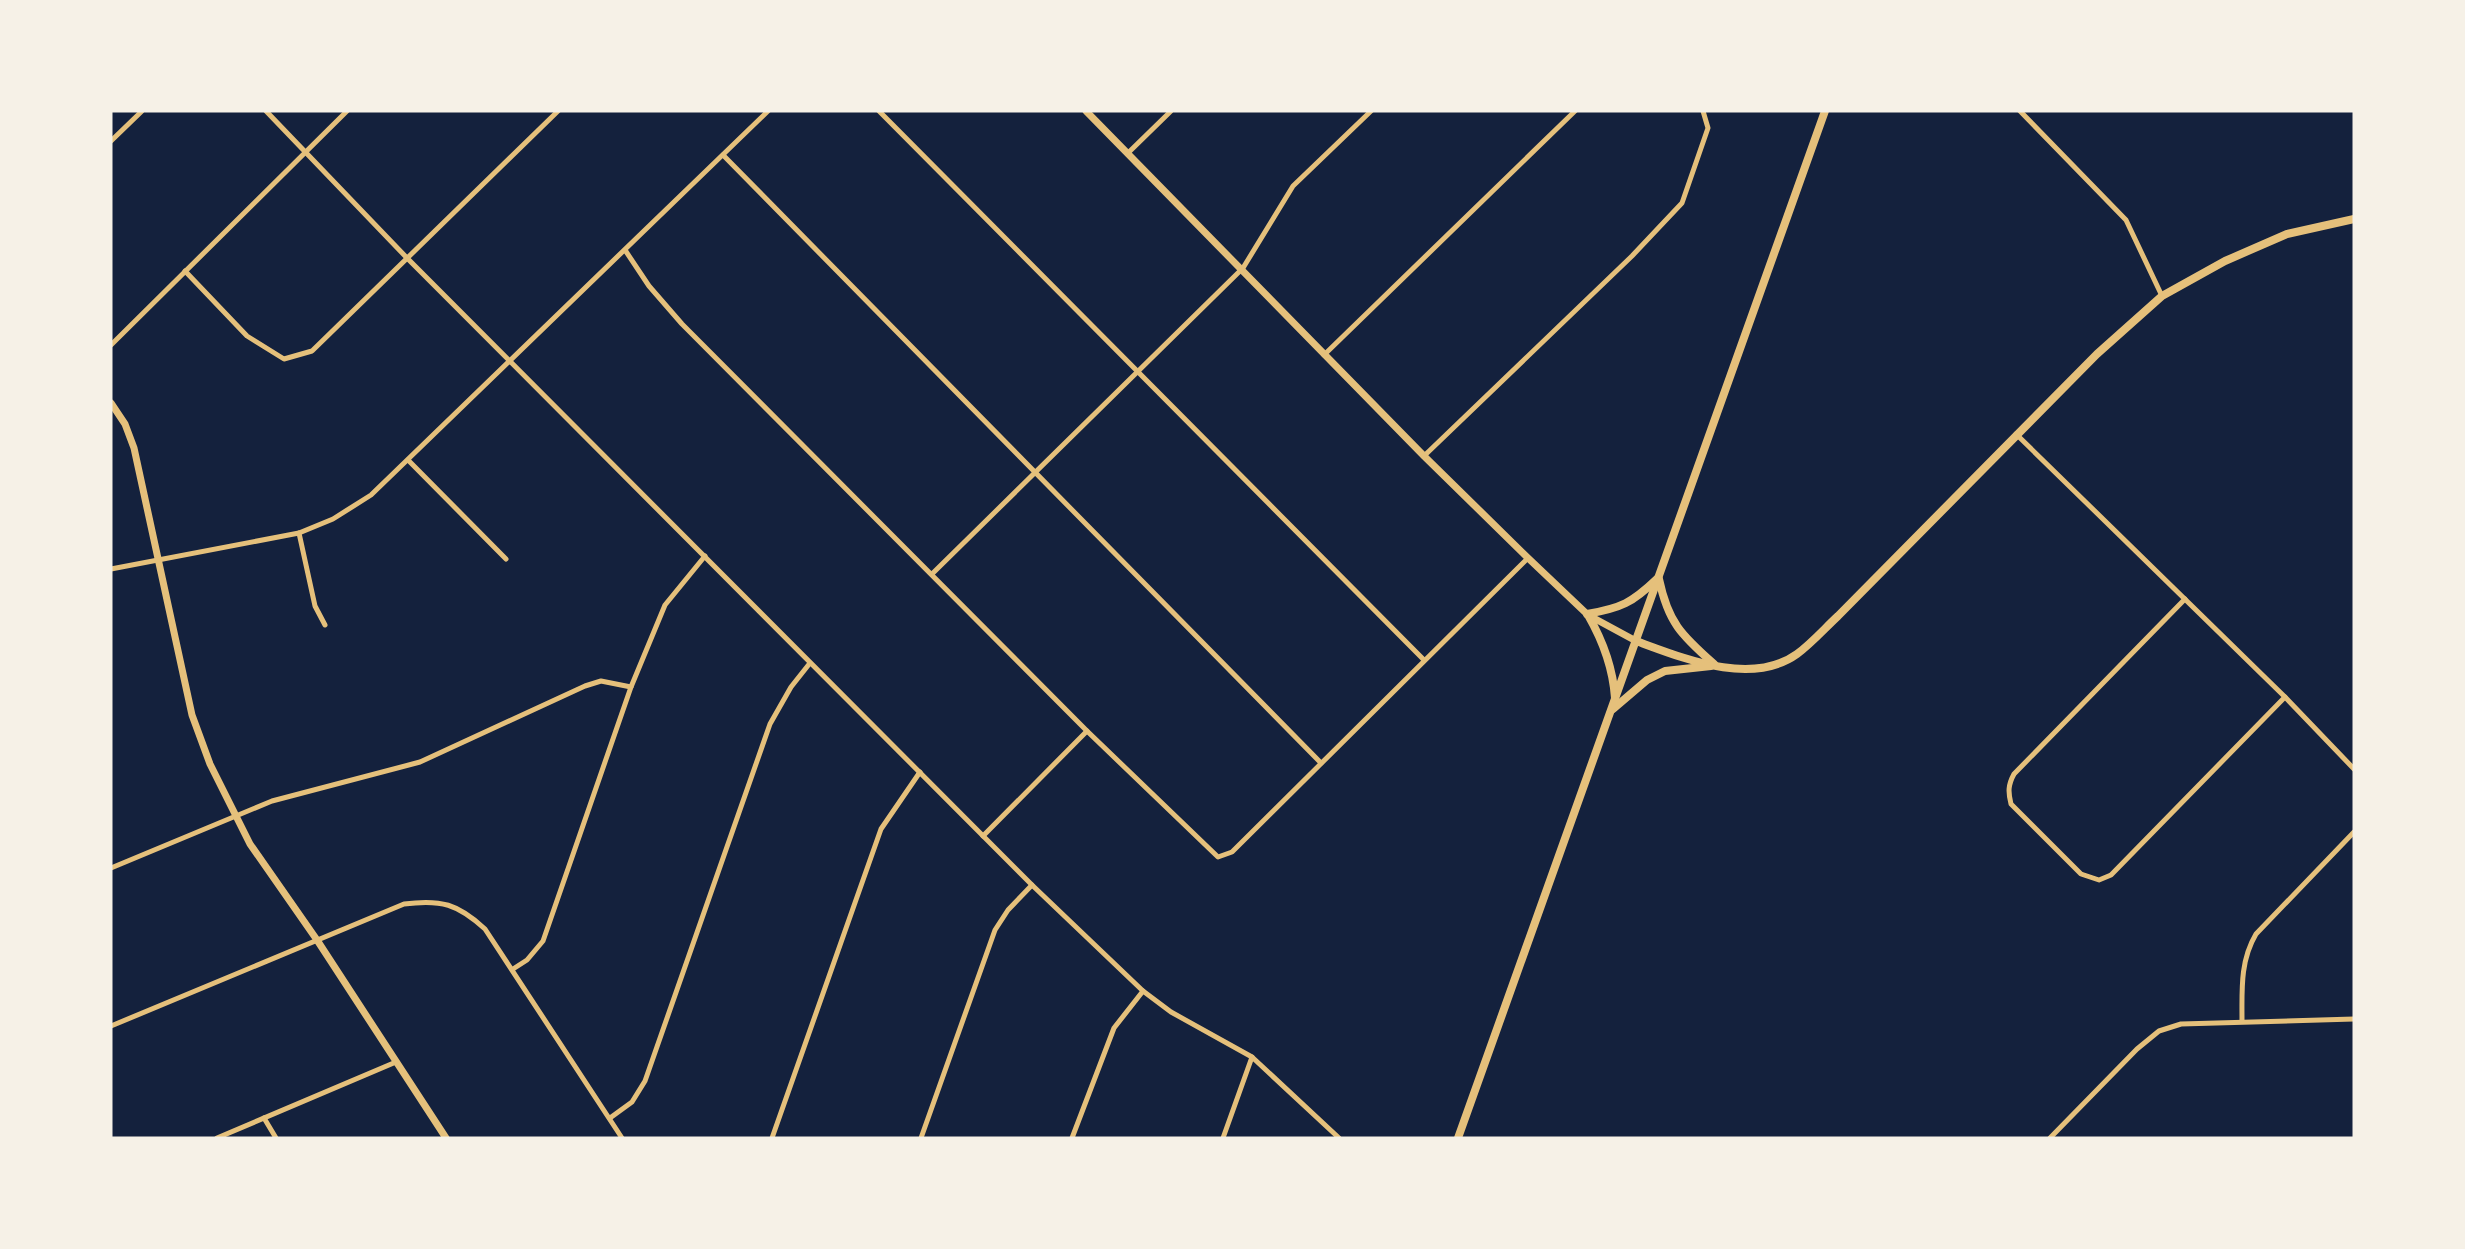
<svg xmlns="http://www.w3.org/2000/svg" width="2465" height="1249" font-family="'Space Grotesk',sans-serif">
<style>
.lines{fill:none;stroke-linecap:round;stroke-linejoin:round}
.minor{stroke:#e5c07b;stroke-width:5}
.tertiary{stroke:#e5c07b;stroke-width:7}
.secondary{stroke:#e5c07b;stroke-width:8}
</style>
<rect width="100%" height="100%" fill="#14213d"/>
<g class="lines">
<g class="minor">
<polyline points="266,111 407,258 1032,885 1143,991 1171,1012 1252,1057 1339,1138"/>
<polyline points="879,111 1424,660"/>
<polyline points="2020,111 2126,220 2162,296"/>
<polyline points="111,141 142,111"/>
<polyline points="1128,153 1171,111"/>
<polyline points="723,155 1321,763"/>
<polyline points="625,250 649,286 682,324 1087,731 1218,857 1232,852 1528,558"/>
<polyline points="185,271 247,336 284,359 312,351 558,111"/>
<polyline points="111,345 347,111"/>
<polyline points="1324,355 1575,111"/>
<polyline points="2016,434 2285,697 2354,769"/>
<polyline points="1424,456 1632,256 1682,203 1708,128 1703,111"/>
<polyline points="408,460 506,559"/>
<polyline points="299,533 315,606 325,625"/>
<polyline points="111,569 299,533 333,519 371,495 768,111"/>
<polyline points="933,573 1243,268 1293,186 1371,111"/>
<path d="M2185 599 2014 774C2008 785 2008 792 2011 804L2081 874 2099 880 2111 875 2285 697"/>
<polyline points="983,836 1087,731"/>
<polyline points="111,868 272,801 420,762 585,686 601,681 631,687"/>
<polyline points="513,969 527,960 543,941 631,687 665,605 705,556"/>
<path d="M2242 1020C2242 990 2240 961 2256 934L2354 832"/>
<path d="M111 1026 404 904C441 899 458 904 485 929L622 1138"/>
<polyline points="264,1118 276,1138"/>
<polyline points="610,1118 632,1102 645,1081 770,724 791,687 810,663"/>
<polyline points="217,1138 396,1062"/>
<polyline points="772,1138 881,829 920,772"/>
<polyline points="921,1138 995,930 1008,910 1032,885"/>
<polyline points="1072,1138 1114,1028 1143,991"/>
<polyline points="1223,1138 1252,1057"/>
<polyline points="2050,1138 2137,1049 2159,1031 2181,1024 2354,1019"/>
</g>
<g class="tertiary">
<polyline points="1086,111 1424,456 1528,558 1588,615 1636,641"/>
<polyline points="111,403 125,424 134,448 192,715 210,764 250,844 317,940 446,1138"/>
</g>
<g class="secondary">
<path d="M1659 579C1668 622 1681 635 1714 664"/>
<path d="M1587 614C1621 608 1632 603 1657 579"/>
<path d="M1588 615C1603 641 1613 668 1615 698"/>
<path d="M1636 641C1683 658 1751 687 1797 654 1812 643 1825 628 1838 616L2097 354 2162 296 2225 261 2287 234 2354 219"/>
<polyline points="1613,709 1647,680 1665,671 1711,666"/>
<polyline points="1458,1138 1825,111"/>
</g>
</g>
<rect width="2465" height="1249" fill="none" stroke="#f6f1e7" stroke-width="225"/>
</svg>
